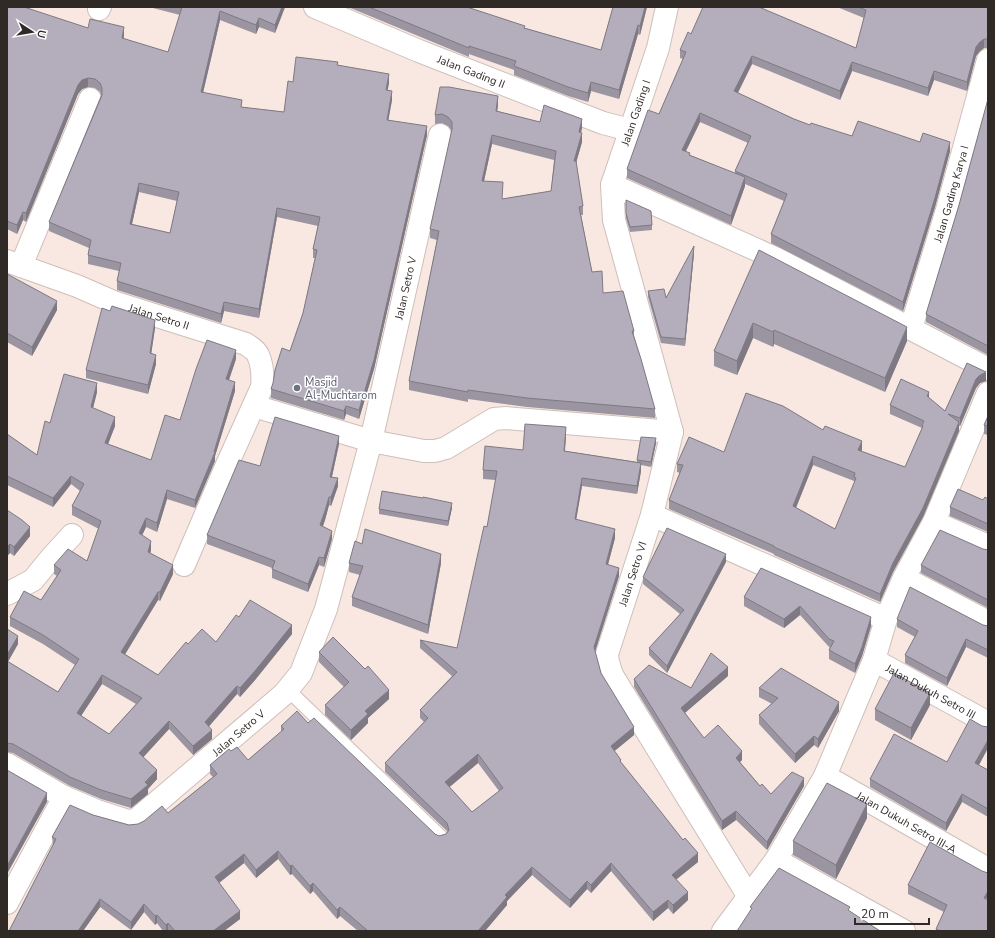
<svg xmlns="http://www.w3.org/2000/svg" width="995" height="938" font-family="'Nunito Sans',sans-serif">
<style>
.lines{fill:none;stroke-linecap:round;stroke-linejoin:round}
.lane-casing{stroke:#cebfb8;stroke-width:15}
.street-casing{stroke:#cebfb8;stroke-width:24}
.lane{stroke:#fff;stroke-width:13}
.street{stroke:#fff;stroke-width:22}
.wall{fill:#9b95a1;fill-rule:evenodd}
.shaded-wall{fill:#7e7983}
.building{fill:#b4adbb;stroke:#7e7983;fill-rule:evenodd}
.worship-dot{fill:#6b7280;stroke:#fff;stroke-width:1.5}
.labels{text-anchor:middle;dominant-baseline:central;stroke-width:3;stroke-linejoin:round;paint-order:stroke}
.street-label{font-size:11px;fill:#302a27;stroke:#fff}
.worship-label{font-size:11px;fill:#5b616d;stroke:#fff;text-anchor:start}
</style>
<rect width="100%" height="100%" fill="#f8e8e1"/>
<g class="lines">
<defs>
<polyline id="lane" points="288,690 441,837"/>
<g id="street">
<path id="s1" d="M315 7 419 51 603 123 630 130"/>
<polyline points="667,7 658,48 612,185 614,220 672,432 652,515 607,654 608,662 612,675 749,897"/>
<polyline points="99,9 100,7"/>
<polyline points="612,185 777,259 988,369"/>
<path id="s2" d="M7 261 77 286 116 303 246 344C250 347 256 350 258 355 262 364 263 377 262 387L226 467 184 565"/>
<polyline points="21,266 90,99"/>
<path id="s3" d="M911 328 947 210 988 60"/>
<path id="s4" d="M254 406 371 441 440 135"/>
<polyline points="652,515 886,619"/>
<polyline points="934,522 988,546"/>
<polyline points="904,578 988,622"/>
<polyline points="7,594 33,580 51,558 72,535"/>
<path id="s5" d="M874 660 988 723"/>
<path id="s6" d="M7 764 64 797 97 811 128 821 136 820 284 694 301 673 326 609 371 441 424 451H435L446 448 494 419 506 418 672 432"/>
<path id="s7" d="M825 776 988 869"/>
<polyline points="776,860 904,931"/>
<polyline points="7,903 64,797"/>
<polyline points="723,931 776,860 825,776 874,660 886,619 904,578 934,522 988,393"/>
</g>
</defs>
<use href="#lane" class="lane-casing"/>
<use href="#street" class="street-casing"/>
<use href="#lane" class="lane"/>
<use href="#street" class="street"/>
</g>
<g class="wall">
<path d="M7 7 88 28 124 35V39L168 52 180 15 149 7H285L275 33 259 27 256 34 220 20 203 93 242 107 284 112 293 82 338 65 389 83 387 90 392 100 388 120 427 135 374 369 359 419 346 414 344 420 271 398V389L290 351 303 313 315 258H313V249L318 226 277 217 259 318 224 311 221 323 117 290V281L119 271 88 264V255L89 248 49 231V222L101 95 100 92 95 88 88 87 82 89 78 94 26 222 23 220 17 234 7 229ZM139 192 177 201 170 233 132 224Z"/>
<polygon points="348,7 467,7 525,28 601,50 613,7 647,7 640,35 638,34 619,99 591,91 588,102 568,96 514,75 514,70 469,54 469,57"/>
<path d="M837 7H988V48H984L980 51 976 56 967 91 934 80 928 96 852 71 840 100 752 64 738 93 794 119 810 125 852 136 920 142 950 151 935 207 903 311 771 243V234L784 201 745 184V186L731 225 627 178V169L659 114 683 59 680 58V50L691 34 856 48 864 18ZM700 122 748 143 735 171V174L690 155 686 151Z"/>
<polygon points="988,99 988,355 926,322 926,314 959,205"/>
<path d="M498 105 497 111 540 122 582 128 581 133 582 142 576 163 583 206V215H581L592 272 603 293 634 331V337L655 409V418L527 407 468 399V402L409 390V381L437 240 430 238V229L452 131 448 126 442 123 435 124V115ZM492 144 554 160 551 191 502 199 484 181Z"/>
<polygon points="626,205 652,225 652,230 630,232 626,218"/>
<polygon points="759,250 907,341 885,392 774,344 773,347 753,338 737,375 714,366 714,351"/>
<polygon points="694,253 685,346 661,343 648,297 648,291 666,298"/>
<polygon points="7,274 57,310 32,356 7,342"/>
<polygon points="110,311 155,328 151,354 156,364 148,394 86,378 86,370"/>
<path d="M236 359 229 380 235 391 215 456V461L195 508 167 499 157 532 146 527 142 535 151 550 150 554 173 574 160 601 158 600 125 654 158 675 188 644 216 642 239 617 292 634 255 680 240 697 237 694 209 726 212 739 193 755 169 729 143 757 157 779 148 789V794L131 808 101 799 70 786 13 753 7 752V629L18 644 8 662 58 692 75 665 43 644 10 626V617L41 600 57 576 54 574V565L87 561 99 529 72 515V506L80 491 71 484 53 507 7 485V434L37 455 50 423 97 392 93 408 115 426 108 444 151 460 180 420ZM102 684 136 704 109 734 81 716Z"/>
<path d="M967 363 986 381 980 383 976 388 960 426H959V431L923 517 893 572 880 602 774 555V554L669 509V500L680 473 677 472V464L724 452 823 430 862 450 861 451 905 467 922 428 890 414V405L929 398 945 411ZM813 465 854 481V484L835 529 796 508Z"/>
<polygon points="988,416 988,435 984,434 984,425"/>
<path d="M566 436 565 451 637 462V460L656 443 651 467 641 465V471L637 494 582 486 576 519 615 538 608 564 619 576 595 651 601 673 634 735 614 751 621 763 698 862 676 879 688 900 673 914 668 908 653 921 611 871 591 893 587 889 570 908 532 875 507 901V905L485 931H358L340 916 337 919 313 891 310 894 292 874 290 875 278 859 256 878 244 863 219 883 240 919 224 931H163L157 923 155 925 144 912 131 930 100 907 83 931H9L53 845 52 837 93 815 129 825 138 824 168 813 213 777 210 774V765L231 751 248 760 281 732V726L308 723 435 834 439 836 446 834 447 833V831L385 772V763L424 722 420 718V710L452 676 420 648V640L457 648 487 527 496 480 483 479V470L523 450ZM478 763 499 791 472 812 449 787Z"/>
<polygon points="339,444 332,477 338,486 331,506 329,505 325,520 323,526 332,539 324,567 319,565 308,592 272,578 272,568 207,544 207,535 260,466"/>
<polygon points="423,498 452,508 448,526 379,514 379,509"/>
<polygon points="988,499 988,532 950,516 950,507"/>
<polygon points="7,510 30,536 14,556 10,553 7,556"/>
<polygon points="362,544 441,563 428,634 352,606 352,597 360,575 349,572 349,563"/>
<polygon points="983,549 988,550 988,608 921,573 921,565"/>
<polygon points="726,562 667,673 649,655 649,648 680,614 643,584 643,577"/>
<polygon points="761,568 871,626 862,656 855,673 829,659 829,650 830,648 800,615 784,628 744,606 744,597"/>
<polygon points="897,619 983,625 988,626 988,658 966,647 947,686 905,663 905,655 915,637 897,627"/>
<polygon points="319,652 389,699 368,718 368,723 351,740 325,715 325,705 344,687 319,662"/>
<polygon points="728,676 685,713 704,738 742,760 740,762 760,786 771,794 804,786 767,850 736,820 722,830 634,687 634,679 691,688"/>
<polygon points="759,688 839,711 818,748 814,745 795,763 759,724 759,715 772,704 759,697"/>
<polygon points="930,705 911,740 875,720 875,709"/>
<polygon points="988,748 979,765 988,770 988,817 962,802 946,831 870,787 870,779 947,762"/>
<polygon points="867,818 836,879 793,855 793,841"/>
<polygon points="930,842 988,931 936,931 936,929 944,912 908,894 908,885"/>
</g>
<g class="shaded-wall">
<polygon points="282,7 285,7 275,33 275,25"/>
<polygon points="645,7 647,7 640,35 640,26"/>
<polygon points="220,11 220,20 201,101 201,92"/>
<polygon points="259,18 259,27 256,34 256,25"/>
<polygon points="638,25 638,34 619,99 619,90"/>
<polygon points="124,27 124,35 122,47 122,38"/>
<polygon points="984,39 984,48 980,51 976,56 967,91 967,82 976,47 980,42"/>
<polygon points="752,56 752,64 734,100 734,91"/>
<polygon points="852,62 852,71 840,100 840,91"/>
<polygon points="934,71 934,80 928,96 928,88"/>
<polygon points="389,74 389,83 386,99 386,90"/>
<polygon points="88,78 88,87 82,89 78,94 26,222 26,213 78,85 82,80"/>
<polygon points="591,82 591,91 588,102 588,93"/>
<polygon points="392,91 392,100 387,128 387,120"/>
<polygon points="498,96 498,105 496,120 496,111"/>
<polygon points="700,113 700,122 682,159 682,150"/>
<polygon points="582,119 582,128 579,141 579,132"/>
<polygon points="427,126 427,135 374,369 359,419 359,410"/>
<polygon points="582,133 582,142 574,170 574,161"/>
<polygon points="492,135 492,144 482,190 482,181"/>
<polygon points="950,142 950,151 935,207 903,311 903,302"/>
<polygon points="745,177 745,186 731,225 731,216"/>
<polygon points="139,183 139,192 130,233 130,224"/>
<polygon points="277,208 277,217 259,318 259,309"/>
<polygon points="23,212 23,220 17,234 17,225"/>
<polygon points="694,246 694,253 685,346 685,339"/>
<polygon points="57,301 57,310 32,356 32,347"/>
<polygon points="224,302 224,311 221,323 221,314"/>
<polygon points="155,320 155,328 150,362 150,353"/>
<polygon points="753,323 753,338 737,375 737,361"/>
<polygon points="907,327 907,341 885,392 885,378"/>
<polygon points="774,330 774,344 773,347 773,332"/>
<polygon points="236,350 236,359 226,388 226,379"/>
<polygon points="156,355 156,364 148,394 148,385"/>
<polygon points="986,372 986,381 980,383 976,388 960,426 960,418 976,379 980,375"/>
<polygon points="235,382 235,391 215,456 215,461 195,508 195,500 214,452"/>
<polygon points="97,383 97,392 91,416 91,407"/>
<polygon points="929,392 929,400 927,396"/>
<polygon points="346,406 346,414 344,420 344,411"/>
<polygon points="115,417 115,426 105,452 105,443"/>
<polygon points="959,422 959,431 923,517 893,572 880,602 880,594 893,563"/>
<polygon points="566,427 566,436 564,459 564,451"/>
<polygon points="339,436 339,444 330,485 330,477"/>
<polygon points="656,438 656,443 651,467 651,462"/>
<polygon points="862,441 862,450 858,459 858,450"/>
<polygon points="813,456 813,465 793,515 793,506"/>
<polygon points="641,463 641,471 637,494 637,486"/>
<polygon points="71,476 71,484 53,507 53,498"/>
<polygon points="338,478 338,486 331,506 331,497"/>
<polygon points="582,478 582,486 575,527 575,519"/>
<polygon points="167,490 167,499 157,532 157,523"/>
<polygon points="329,497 329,505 325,520 320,534 320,525"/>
<polygon points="452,503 452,508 448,526 448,521"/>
<polygon points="146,518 146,527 139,542 139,533"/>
<polygon points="30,527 30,536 14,556 14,547"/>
<polygon points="615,529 615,538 606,572 606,564"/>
<polygon points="332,531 332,539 324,567 324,558"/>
<polygon points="151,541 151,550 148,561 148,552"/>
<polygon points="10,544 10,553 7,556 7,547"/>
<polygon points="441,554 441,563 428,634 428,625"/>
<polygon points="726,554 726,562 667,673 667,666"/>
<polygon points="319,557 319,565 308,592 308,584"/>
<polygon points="173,565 173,574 160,601 160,592"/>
<polygon points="619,568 619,576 594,655 594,647"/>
<polygon points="158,592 158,600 121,661 121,652"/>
<polygon points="800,606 800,615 784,628 784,619"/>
<polygon points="871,617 871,626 862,656 855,673 855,664"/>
<polygon points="292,625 292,634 255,680 240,697 240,688"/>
<polygon points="18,636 18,644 7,663 7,655"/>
<polygon points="966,639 966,647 947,686 947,678"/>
<polygon points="728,667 728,676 681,716 681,708"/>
<polygon points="102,675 102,684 77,722 77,713"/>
<polygon points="237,686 237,694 205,731 205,722"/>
<polygon points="389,690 389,699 368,718 368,723 351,740 351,730 365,711"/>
<polygon points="930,693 930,705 911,740 911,728"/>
<polygon points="839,702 839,711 818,748 818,739"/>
<polygon points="169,721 169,729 139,762 139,753"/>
<polygon points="634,727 634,735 611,754 611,746"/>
<polygon points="212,730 212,739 193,755 193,746"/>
<polygon points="814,736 814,745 795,763 795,754"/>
<polygon points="988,740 988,748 975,772 975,763"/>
<polygon points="742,751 742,760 736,766 736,758"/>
<polygon points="478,754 478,763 445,791 445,782"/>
<polygon points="157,770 157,779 148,789 148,794 131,808 131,799"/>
<polygon points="804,778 804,786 767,850 767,842"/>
<polygon points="47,793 47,802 7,874 7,866"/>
<polygon points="962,794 962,802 946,831 946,823"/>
<polygon points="867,804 867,818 836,879 836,865"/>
<polygon points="736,811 736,820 722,830 722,821"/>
<polygon points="278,851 278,859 256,878 256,870"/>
<polygon points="698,853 698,862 672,883 672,875"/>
<polygon points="244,854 244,863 215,886 215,877"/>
<polygon points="611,863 611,871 591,893 591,885"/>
<polygon points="292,865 292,874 290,875 290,866"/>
<polygon points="532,867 532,875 507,901 507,905 485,931 478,931 505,895"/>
<polygon points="587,881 587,889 570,908 570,900"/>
<polygon points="313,883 313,891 310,894 310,886"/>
<polygon points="988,891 988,899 984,898"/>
<polygon points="688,892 688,900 673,914 673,905"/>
<polygon points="100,899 100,907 83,931 78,931"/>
<polygon points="668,900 668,908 653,921 653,912"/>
<polygon points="144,904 144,912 131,930 131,922"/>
<polygon points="340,907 340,916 337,919 337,910"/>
<polygon points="240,911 240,919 224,931 213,931"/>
<polygon points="157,915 157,923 155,925 155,916"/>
<polygon points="168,923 168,931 166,931 166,925"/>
</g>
<g class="building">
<path d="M7 7H24L88 28 90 19 124 27 122 38 168 52 182 7H282L275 25 259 18 256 25 220 11 201 92 242 100 241 107 284 112 288 81 293 82 296 57 338 62 337 65 389 74 386 90 392 91 387 120 427 126 374 360 359 410 346 406 344 411 271 389 273 383 275 370 282 348 290 351 303 313 317 250 313 249 320 217 277 208 259 309 224 302 221 314 117 281 121 263 88 255 91 240 49 222 102 95V88L100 83 95 79 88 78 82 80 78 85 26 213 23 212 17 225 7 221ZM139 183 179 192 170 233 130 224Z"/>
<polygon points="369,7 467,7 525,26 524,28 601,50 613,7 645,7 640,26 638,25 619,90 591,82 588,93 568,87 514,66 516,61 469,46 469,48"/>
<polygon points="703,7 759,7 856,48 866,10 858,7 988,7 988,39 984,39 980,42 976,47 967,82 934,71 928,88 852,62 840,91 752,56 734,91 794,119 810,125 811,123 852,136 858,121 920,142 923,133 950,142 935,198 903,302 771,234 787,194 735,171 751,136 700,113 682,150 690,153 689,155 745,177 731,216 627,169 648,110 659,114 686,52 680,50 688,32 691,34"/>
<path d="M440 87H449L498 96 496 111 540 122 544 105 582 119 579 132 582 133 574 161H576L583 206 579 207 592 272 602 271 603 293 623 291 634 331H632L641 359 655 409 527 398 468 390V392L409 381 439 231 430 229 452 129V122L448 117 442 114 435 115ZM492 135 556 151 551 191 502 199 503 182 482 181Z"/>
<polygon points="988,99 988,346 926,314 959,205"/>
<polygon points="626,200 651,211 652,225 630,227 626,213"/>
<polygon points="694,246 685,339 661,337 648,291 664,289 666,298"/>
<polygon points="759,250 907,327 885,378 774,330 773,332 753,323 737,361 714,351"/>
<polygon points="7,274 57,301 32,347 7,333"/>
<polygon points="112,306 155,320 150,353 156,355 148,385 86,370 102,308 110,311"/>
<path d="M207 340 236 350 226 379 235 382 214 452H215L195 500 167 490 157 523 146 518 139 533 151 541 148 552 173 565 160 592H158L121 652 158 675 186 642 188 644 202 629 216 642 236 615 239 617 250 600 292 625 255 671 240 688 237 686 205 722 212 730 193 746 169 721 139 753 157 770 145 782 148 785 131 799 101 790 70 777 13 744 7 743V661L58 692 79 659 43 635 10 617 24 591 41 600 61 570 54 565 68 549 87 561 101 521 72 506 84 484 71 476 53 498 7 476V434L37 455 45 421 50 423 64 374 97 383 91 407 115 417 105 443 151 460 165 415 180 420 196 369ZM102 675 142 698 109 734 77 713Z"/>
<path d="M967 363 986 372 980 375 976 379 960 418 948 414 959 422 923 508 893 563 880 594 774 547V546L669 500 683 465 677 464 689 437 724 452 746 393 783 406 823 430 825 426 862 441 858 450 905 467 923 426 922 425 924 421 890 405 901 379 929 392 927 396 945 411ZM813 456 855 473 854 477 856 478 835 529 793 506Z"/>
<polygon points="988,416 988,426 984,425"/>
<polygon points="275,417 339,436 330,477 338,478 331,497 329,497 325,511 320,525 332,531 324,558 319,557 308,584 272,569 275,561 207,535 239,460 260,466"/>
<path d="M525 424 566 427 564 451 641 463 637 486 582 478 575 519 615 529 606 564 619 568 594 647 601 673 634 727 611 746 621 760 620 761 661 812 683 840 685 838 698 853 672 875 688 892 673 905 668 900 653 912 611 863 591 885 587 881 570 900 532 867 505 895 507 897 478 931H368L340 907 337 910 313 883 310 886 292 865 290 866 278 851 256 870 244 854 215 877 240 911 213 931H175L168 923 166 925 157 915 155 916 144 904 131 922 100 899 78 931H9L56 839 52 837 70 805 93 815 129 825 138 824 144 821 162 806 168 813 217 774 210 765 229 749 231 751 237 747 248 760 284 729 281 726 297 711 308 723 314 718 435 834 439 836 446 834 449 830 447 823 385 763 428 718 420 710 457 672 420 640 457 648 484 526 487 527 497 471 483 470 485 446 523 450ZM478 754 503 788 472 812 445 782Z"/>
<polygon points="641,437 656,438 651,462 637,460"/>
<polygon points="958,489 983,500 985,497 988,499 988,524 950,507"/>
<polygon points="382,491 423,498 423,497 452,503 448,521 379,509"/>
<polygon points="7,510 22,520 30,527 14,547 10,544 7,547"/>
<polygon points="667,528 726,554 667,666 649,648 684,610 643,577"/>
<polygon points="365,529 441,554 428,625 352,597 363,566 349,563 355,541 362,544"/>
<polygon points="940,530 983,549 988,550 988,600 921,565"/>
<polygon points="761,568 871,617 862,647 855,664 829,650 834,641 829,639 800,606 784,619 744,597"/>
<polygon points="910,587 983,625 988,626 988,650 966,639 947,678 905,655 918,631 897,619"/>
<polygon points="7,629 18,636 7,655"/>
<polygon points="333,637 365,669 368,666 389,690 365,711 368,714 351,730 325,705 349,682 319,652"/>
<polygon points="711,653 728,667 681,708 704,738 718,725 742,751 736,758 760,786 762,784 771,794 792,772 804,778 767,842 736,811 722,821 634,679 649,665 691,688"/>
<polygon points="781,668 839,702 818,739 814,736 795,754 759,715 778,698 759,688"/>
<polygon points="894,673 930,693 911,728 875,709"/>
<polygon points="970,719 982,726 988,727 988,740 975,763 988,770 988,809 962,794 946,823 870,779 894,734 947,762"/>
<polygon points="7,770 47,793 7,866"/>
<polygon points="827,783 867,804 836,865 793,841"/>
<polygon points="930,842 982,871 988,873 988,891 984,898 988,900 988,931 940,931 936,929 947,905 908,885"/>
<polygon points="779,868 850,907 848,910 880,931 737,931 752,908 750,907"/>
</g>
<circle class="worship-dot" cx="297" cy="388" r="4"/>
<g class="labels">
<g class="street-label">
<text stroke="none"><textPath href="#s1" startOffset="169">Jalan Gading II</textPath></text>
<text transform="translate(636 113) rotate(-71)">Jalan Gading I</text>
<text stroke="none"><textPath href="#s3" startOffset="140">Jalan Gading Karya I</textPath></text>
<text stroke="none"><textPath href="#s4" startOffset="279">Jalan Setro V</textPath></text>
<text stroke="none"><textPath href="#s2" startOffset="162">Jalan Setro II</textPath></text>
<text transform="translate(633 574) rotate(-72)">Jalan Setro VI</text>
<text stroke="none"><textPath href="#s5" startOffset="65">Jalan Dukuh Setro III</textPath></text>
<text stroke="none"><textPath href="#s6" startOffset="277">Jalan Setro V</textPath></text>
<text stroke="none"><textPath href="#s7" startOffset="94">Jalan Dukuh Setro III-A</textPath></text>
</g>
<g class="worship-label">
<text x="305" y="382">Masjid<tspan x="305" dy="13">Al-Muchtarom</tspan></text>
</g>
</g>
<rect width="995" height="938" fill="none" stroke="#302a27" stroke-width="16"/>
<g transform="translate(32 32) rotate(102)" stroke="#ffffff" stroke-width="3" paint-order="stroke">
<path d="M0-3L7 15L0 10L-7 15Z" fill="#302a27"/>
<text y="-6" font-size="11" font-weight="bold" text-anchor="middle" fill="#302a27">U</text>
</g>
<path d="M855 918v6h74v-6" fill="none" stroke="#302a27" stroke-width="2"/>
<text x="861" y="918" font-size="12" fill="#302a27" stroke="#ffffff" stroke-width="3" paint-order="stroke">20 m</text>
</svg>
